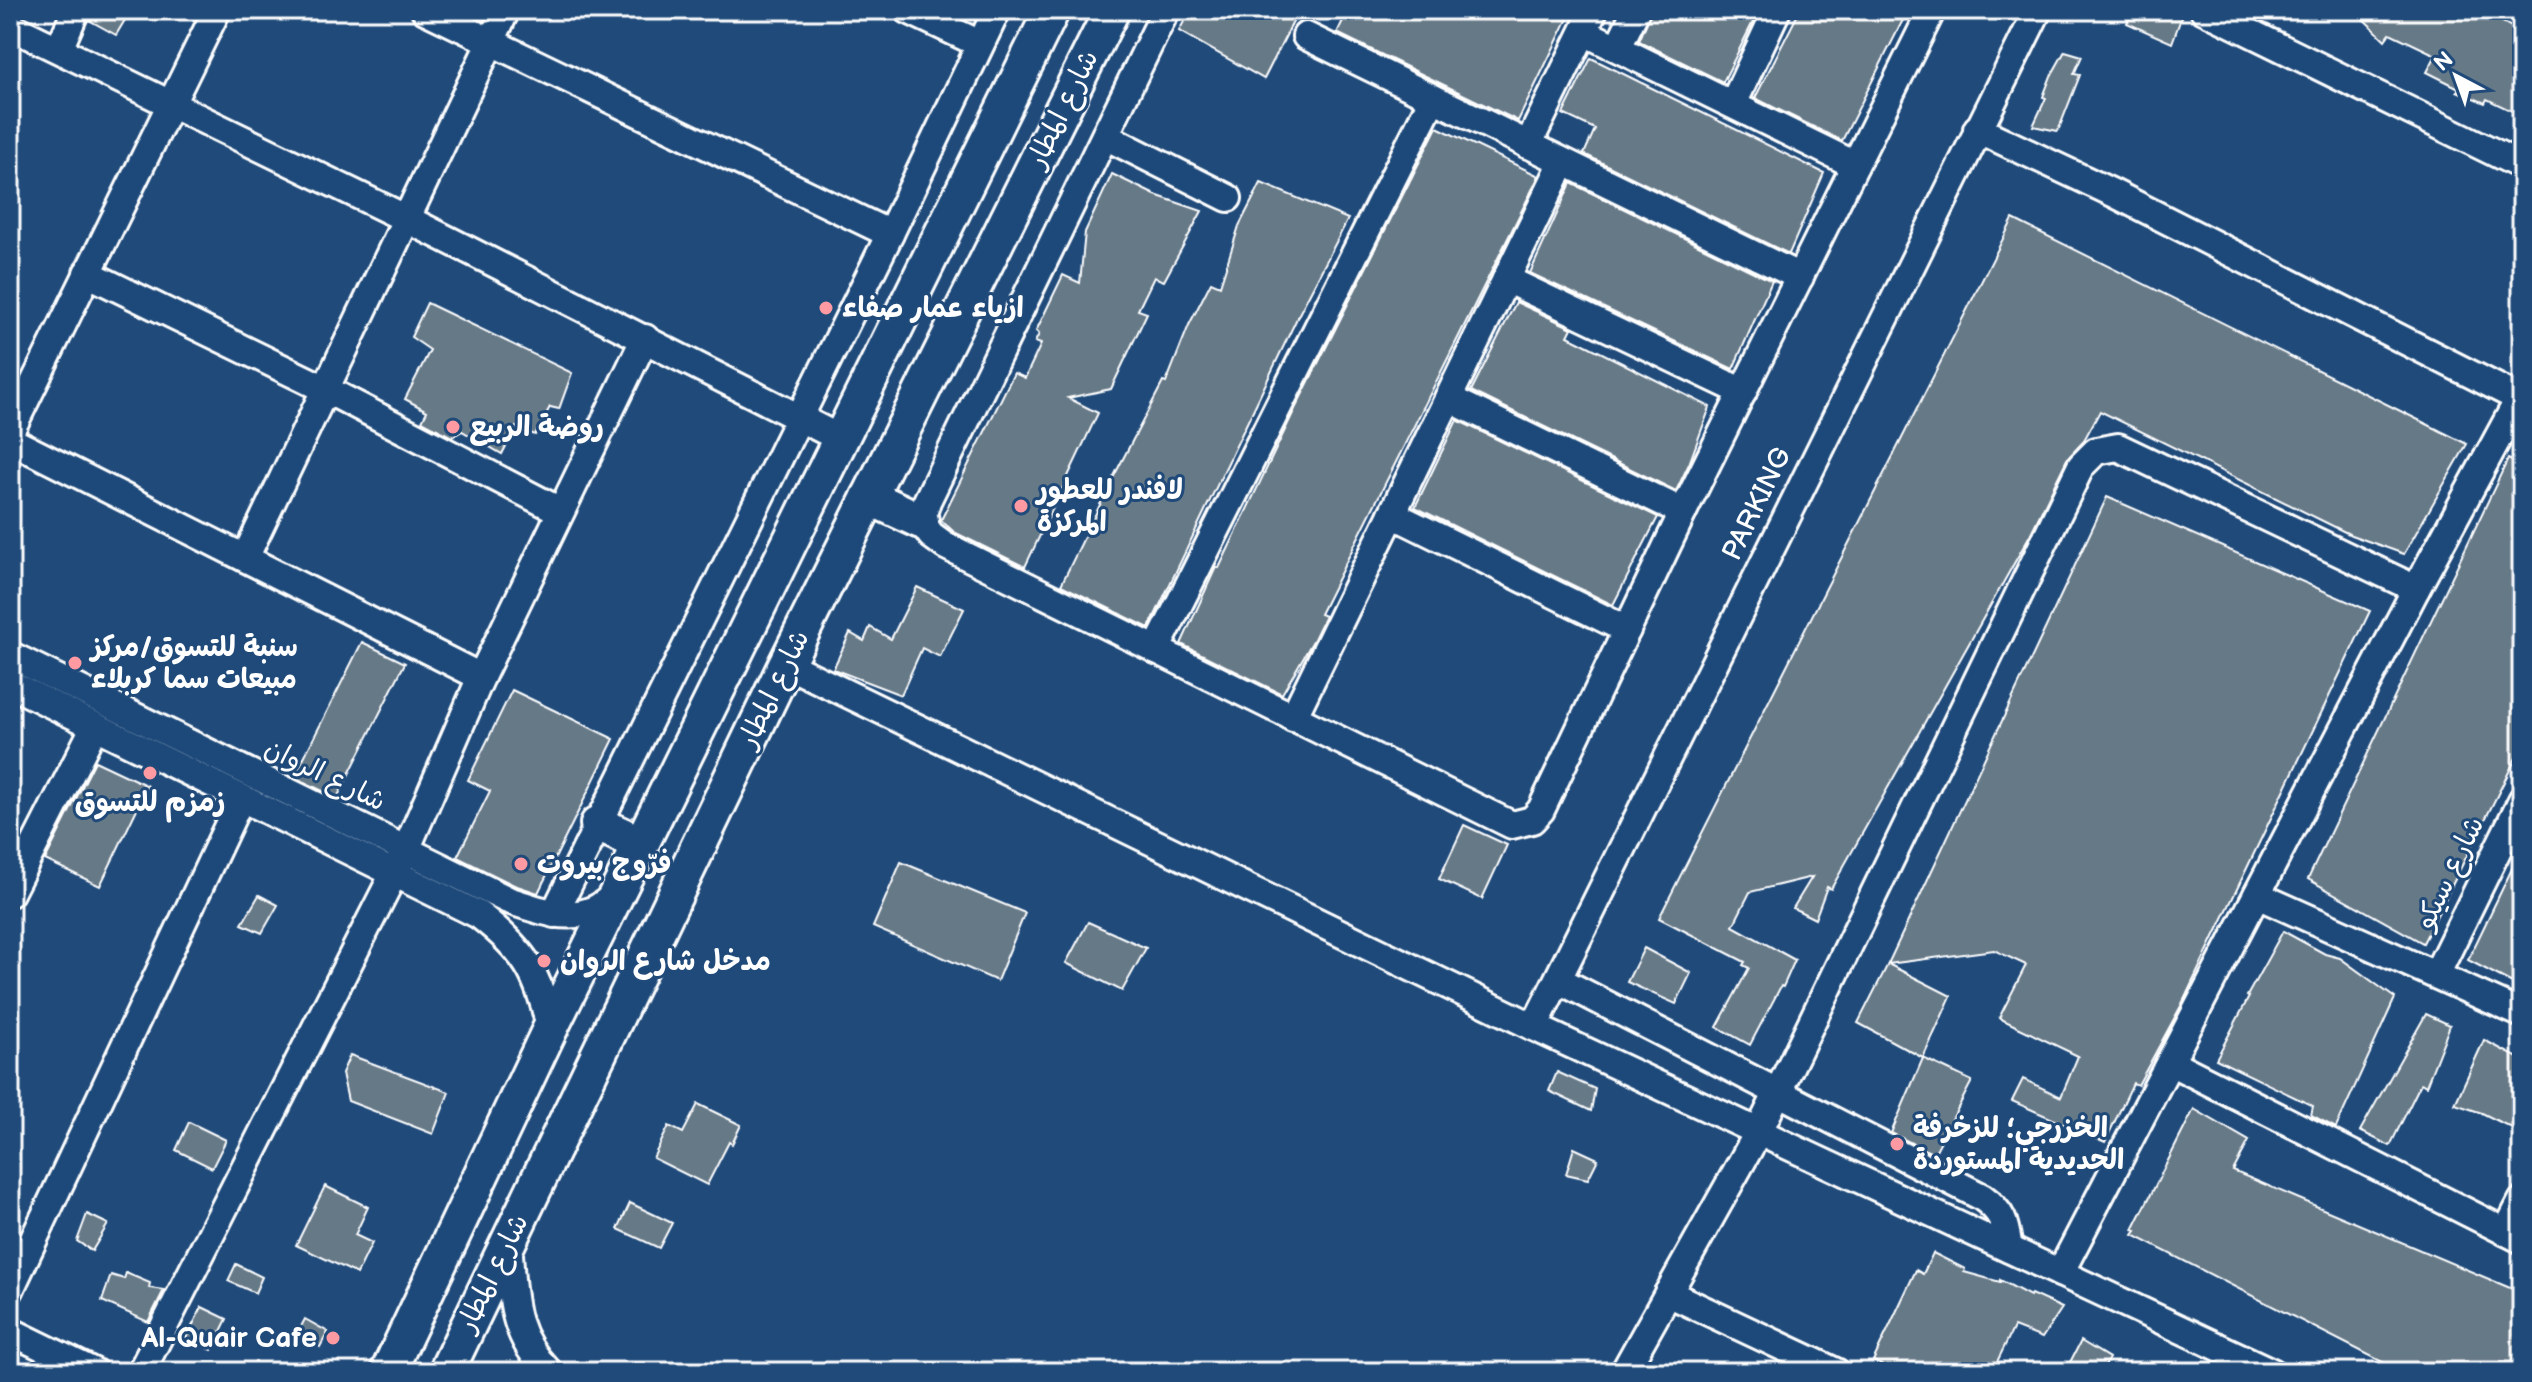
<svg xmlns="http://www.w3.org/2000/svg" width="2532" height="1382" font-family="'Balsamiq Sans','Playpen Sans Arabic',sans-serif">
<style>
.building{fill:#667987;stroke:#fff;stroke-width:2}
.lines{fill:none;stroke-linecap:round;stroke-linejoin:round}
.minor-casing{stroke:#fff;stroke-width:32}
.major-casing{stroke:#fff;stroke-width:40}
.minor{stroke:#1f4a7a;stroke-width:26}
.major{stroke:#1f4a7a;stroke-width:34}
.poi-dot{fill:#ff9aa2;stroke:#1f4a7a;stroke-width:3}
.labels{text-anchor:middle;dominant-baseline:central;stroke-width:6;stroke-linejoin:round;paint-order:stroke}
.street-label{font-size:28px;fill:#fff;stroke:#1f4a7a}
.poi-label{font-size:28px;font-weight:bold;fill:#fff;stroke:#1f4a7a;text-anchor:start}
</style>
<rect width="100%" height="100%" fill="#1f4a7a"/>
<filter id="ink" filterUnits="userSpaceOnUse"><feTurbulence type="fractalNoise" baseFrequency=".0125" numOctaves="2"/><feDisplacementMap in="SourceGraphic" scale="16" xChannelSelector="R" yChannelSelector="G"/><feConvolveMatrix kernelMatrix="1 2 1 2 8 2 1 2 1" color-interpolation-filters="sRGB"/></filter>
<g filter="url(#ink)">
<g class="building">
<polygon points="92,10 131,10 116,35 89,20"/>
<polygon points="1190,10 1299,10 1264,79 1179,31"/>
<polygon points="1348,10 1572,10 1518,121 1337,33"/>
<polygon points="1652,10 1759,10 1723,82 1639,41"/>
<polygon points="1800,10 1908,10 1842,141 1755,98"/>
<polygon points="2133,10 2184,10 2172,43 2127,23"/>
<polygon points="2354,10 2481,10 2522,33 2522,102 2516,113 2487,99 2485,103 2457,91 2459,88 2427,72 2436,55 2390,33 2385,40"/>
<polygon points="2065,51 2082,56 2074,74 2080,75 2058,131 2033,126 2046,98 2043,97 2051,76"/>
<polygon points="1591,58 1824,173 1789,254 1584,154 1595,129 1563,114"/>
<polygon points="1437,127 1539,176 1320,614 1325,616 1314,639 1282,694 1181,644 1216,567 1219,568 1295,409"/>
<polygon points="1112,174 1155,195 1202,211 1164,281 1154,277 1138,310 1147,313 1111,389 1068,398 1098,413 1025,567 954,532 941,520 1014,373 1025,378 1041,344 1035,342 1039,334 1036,331 1063,275 1080,283 1085,232"/>
<polygon points="1261,183 1348,219 1298,316 1149,628 1061,585 1113,478 1163,382 1166,383 1189,325 1211,282 1220,286 1239,226"/>
<polygon points="1571,183 1772,281 1733,369 1530,273"/>
<polygon points="2013,219 2467,444 2404,554 2351,535 2100,411 2083,442 2067,459 2030,535 1831,889 1827,887 1815,919 1793,908 1812,877 1750,892 1733,926 1795,960 1783,987 1781,986 1750,1045 1717,1027 1749,968 1743,965 1745,962 1659,918"/>
<polygon points="1516,302 1572,328 1568,336 1710,407 1689,464 1676,491 1471,391"/>
<polygon points="427,303 572,373 559,409 550,407 535,435 516,427 502,454 462,431 452,437 422,421 427,411 405,399 430,350 411,337"/>
<polygon points="1457,420 1658,517 1613,605 1415,507"/>
<polygon points="2508,459 2522,466 2522,746 2423,943 2308,879"/>
<polygon points="2107,497 2370,611 2181,1006 2138,1085 2133,1083 2105,1142 2012,1101 2023,1079 2061,1097 2078,1056 1999,1018 2026,965 1994,950 1888,964"/>
<polygon points="917,587 964,609 940,657 922,648 901,695 833,669 850,633 864,641 870,627 891,639"/>
<polygon points="362,642 405,663 337,798 294,777"/>
<polygon points="512,690 614,739 538,893 514,885 457,857 490,791 468,780"/>
<polygon points="95,761 148,786 100,886 45,860"/>
<polygon points="1464,825 1507,845 1482,899 1439,879"/>
<polygon points="2522,848 2522,988 2468,960"/>
<polygon points="901,862 1025,913 997,981 873,927"/>
<polygon points="259,895 278,905 262,933 242,924"/>
<polygon points="1088,922 1146,948 1122,991 1066,963"/>
<polygon points="2283,931 2325,954 2340,958 2395,998 2336,1128 2311,1115 2313,1106 2216,1059 2249,997 2247,996"/>
<polygon points="1644,948 1691,973 1676,1004 1627,982"/>
<polygon points="1888,964 1951,996 1923,1058 1858,1023"/>
<polygon points="2426,1014 2450,1025 2426,1086 2421,1083 2390,1146 2360,1131"/>
<polygon points="2484,1040 2522,1060 2522,1133 2482,1113 2455,1104"/>
<polygon points="350,1055 449,1092 433,1134 348,1101 342,1073"/>
<polygon points="1923,1058 1972,1081 1934,1154 1891,1133"/>
<polygon points="1557,1072 1595,1089 1591,1111 1549,1091"/>
<polygon points="698,1104 741,1125 732,1144 729,1142 707,1185 653,1158 669,1126 683,1133"/>
<polygon points="2194,1109 2249,1141 2233,1171 2522,1293 2522,1372 2402,1372 2133,1235 2136,1231 2133,1230"/>
<polygon points="189,1122 226,1140 212,1168 176,1150"/>
<polygon points="1574,1148 1598,1159 1588,1179 1566,1174"/>
<polygon points="325,1186 368,1207 355,1235 372,1243 357,1274 296,1245"/>
<polygon points="630,1203 672,1223 659,1248 618,1229"/>
<polygon points="87,1214 108,1224 92,1251 77,1241"/>
<polygon points="1933,1253 1965,1269 1964,1272 2000,1282 2000,1280 2030,1296 2031,1294 2062,1308 2042,1338 2014,1327 1992,1372 1897,1372 1873,1361 1916,1270 1923,1274"/>
<polygon points="236,1264 262,1277 255,1293 228,1281"/>
<polygon points="126,1273 150,1283 149,1288 164,1290 148,1322 102,1301 111,1275 124,1279"/>
<polygon points="202,1307 227,1319 212,1350 186,1338"/>
<polygon points="305,1319 328,1332 320,1347 297,1334"/>
<polygon points="2081,1341 2109,1358 2102,1372 2065,1372"/>
</g>
<g class="lines">
<defs>
<g id="minor">
<polyline points="425,10 890,234"/>
<polyline points="908,10 980,44"/>
<polyline points="1166,10 927,501 921,521 931,535 946,546 1512,825 1532,820 1541,810 1683,512 1932,10"/>
<polyline points="2204,10 2522,166"/>
<polyline points="10,26 407,219 841,439"/>
<polyline points="1584,32 1855,165"/>
<polyline points="1306,36 1800,277"/>
<polyline points="1618,47 1636,10"/>
<polyline points="59,49 76,10"/>
<polyline points="1733,104 1777,10"/>
<polyline points="1977,129 2113,193 2522,400"/>
<polyline points="1105,136 1228,198"/>
<polyline points="1528,145 1594,10"/>
<polyline points="87,273 325,389 560,511"/>
<polyline points="1506,279 1743,392"/>
<polyline points="1448,398 1683,512"/>
<polyline points="10,432 217,10"/>
<polyline points="10,440 481,677"/>
<polyline points="1392,514 1627,630"/>
<polyline points="245,558 506,10"/>
<polyline points="1156,650 1433,98"/>
<path d="M10 655 508 900C535 909 567 922 595 909 602 906 609 899 616 895"/>
<polyline points="786,664 1534,1027 2272,1372"/>
<path d="M10 684 479 915C524 950 539 973 550 1029"/>
<polyline points="1293,718 1563,162"/>
<polyline points="10,893 95,726"/>
<polyline points="2257,895 2522,1014"/>
<polyline points="554,914 890,234 997,10"/>
<polyline points="2436,975 2522,800"/>
<path d="M1559 980 1982 1197C2004 1213 2005 1224 2009 1249"/>
<polyline points="1534,1027 2038,10"/>
<polyline points="2170,1062 2522,1240"/>
<polyline points="2506,1232 2522,1201"/>
<path d="M508 1242C513 1295 509 1332 549 1372"/>
<polyline points="2060,1273 2416,589 2519,399"/>
<polyline points="10,1290 241,798"/>
<polyline points="1668,1293 1836,1372"/>
<polyline points="10,1331 94,1372"/>
<polyline points="141,1372 406,850 481,677 645,338"/>
<polyline points="1624,1372 1759,1131 2081,466 2096,451 2118,447 2416,589"/>
</g>
<g id="major">
<polyline points="869,497 921,521"/>
<polyline points="598,824 641,844"/>
<polyline points="388,1372 550,1029 1052,10"/>
<polyline points="446,1372 786,664 1112,10"/>
</g>
</defs>
<use href="#minor" class="minor-casing"/>
<use href="#major" class="major-casing"/>
<use href="#minor" class="minor"/>
<use href="#major" class="major"/>
</g>
</g>
<g class="poi-dot">
<circle cx="826" cy="308" r="8"/>
<circle cx="453" cy="427" r="8"/>
<circle cx="1021" cy="506" r="8"/>
<circle cx="75" cy="663" r="8"/>
<circle cx="150" cy="773" r="8"/>
<circle cx="521" cy="864" r="8"/>
<circle cx="544" cy="961" r="8"/>
<circle cx="1897" cy="1144" r="8"/>
<circle cx="333" cy="1338" r="8"/>
</g>
<g class="labels">
<g class="street-label">
<text transform="translate(1063 109) rotate(-64)">شارع المطار</text>
<text transform="translate(1757 504) rotate(-64)">PARKING</text>
<text transform="translate(774 689) rotate(-64)">شارع المطار</text>
<text transform="translate(325 775) rotate(26)">شارع الروان</text>
<text transform="translate(2450 873) rotate(-64)">شارع سيكو</text>
<text transform="translate(493 1273) rotate(-64)">شارع المطار</text>
</g>
<g class="poi-label">
<text x="842" y="308">ازياء عمار صفاء</text>
<text x="469" y="427">روضة الربيع</text>
<text x="1037" y="490">لافندر للعطور<tspan x="1037" dy="32">المركزة</tspan></text>
<text x="91" y="647">سنبة للتسوق/مركز<tspan x="91" dy="32">مبيعات سما كربلاء</tspan></text>
<text x="150" y="802" text-anchor="middle">زمزم للتسوق</text>
<text x="537" y="864">فرّوج بيروت</text>
<text x="560" y="961">مدخل شارع الروان</text>
<text x="1913" y="1128">الخزرجي؛ للزخرفة<tspan x="1913" dy="32">الحديدية المستوردة</tspan></text>
<text x="317" y="1338" text-anchor="end">Al-Quair Cafe</text>
</g>
</g>
<rect width="2532" height="1382" fill="none" stroke="#1f4a7a" stroke-width="40"/>
<rect x="20" y="20" width="2492" height="1342" fill="none" stroke="#fff" stroke-width="3" filter="url(#ink)"/>
<g transform="translate(2456 76) rotate(319)" stroke="#1f4a7a" stroke-width="6" paint-order="stroke">
<path d="M0-6L14 30L0 20L-14 30Z" fill="#ffffff"/>
<text y="-12" font-size="22" font-weight="bold" text-anchor="middle" fill="#ffffff">N</text>
</g>
</svg>
